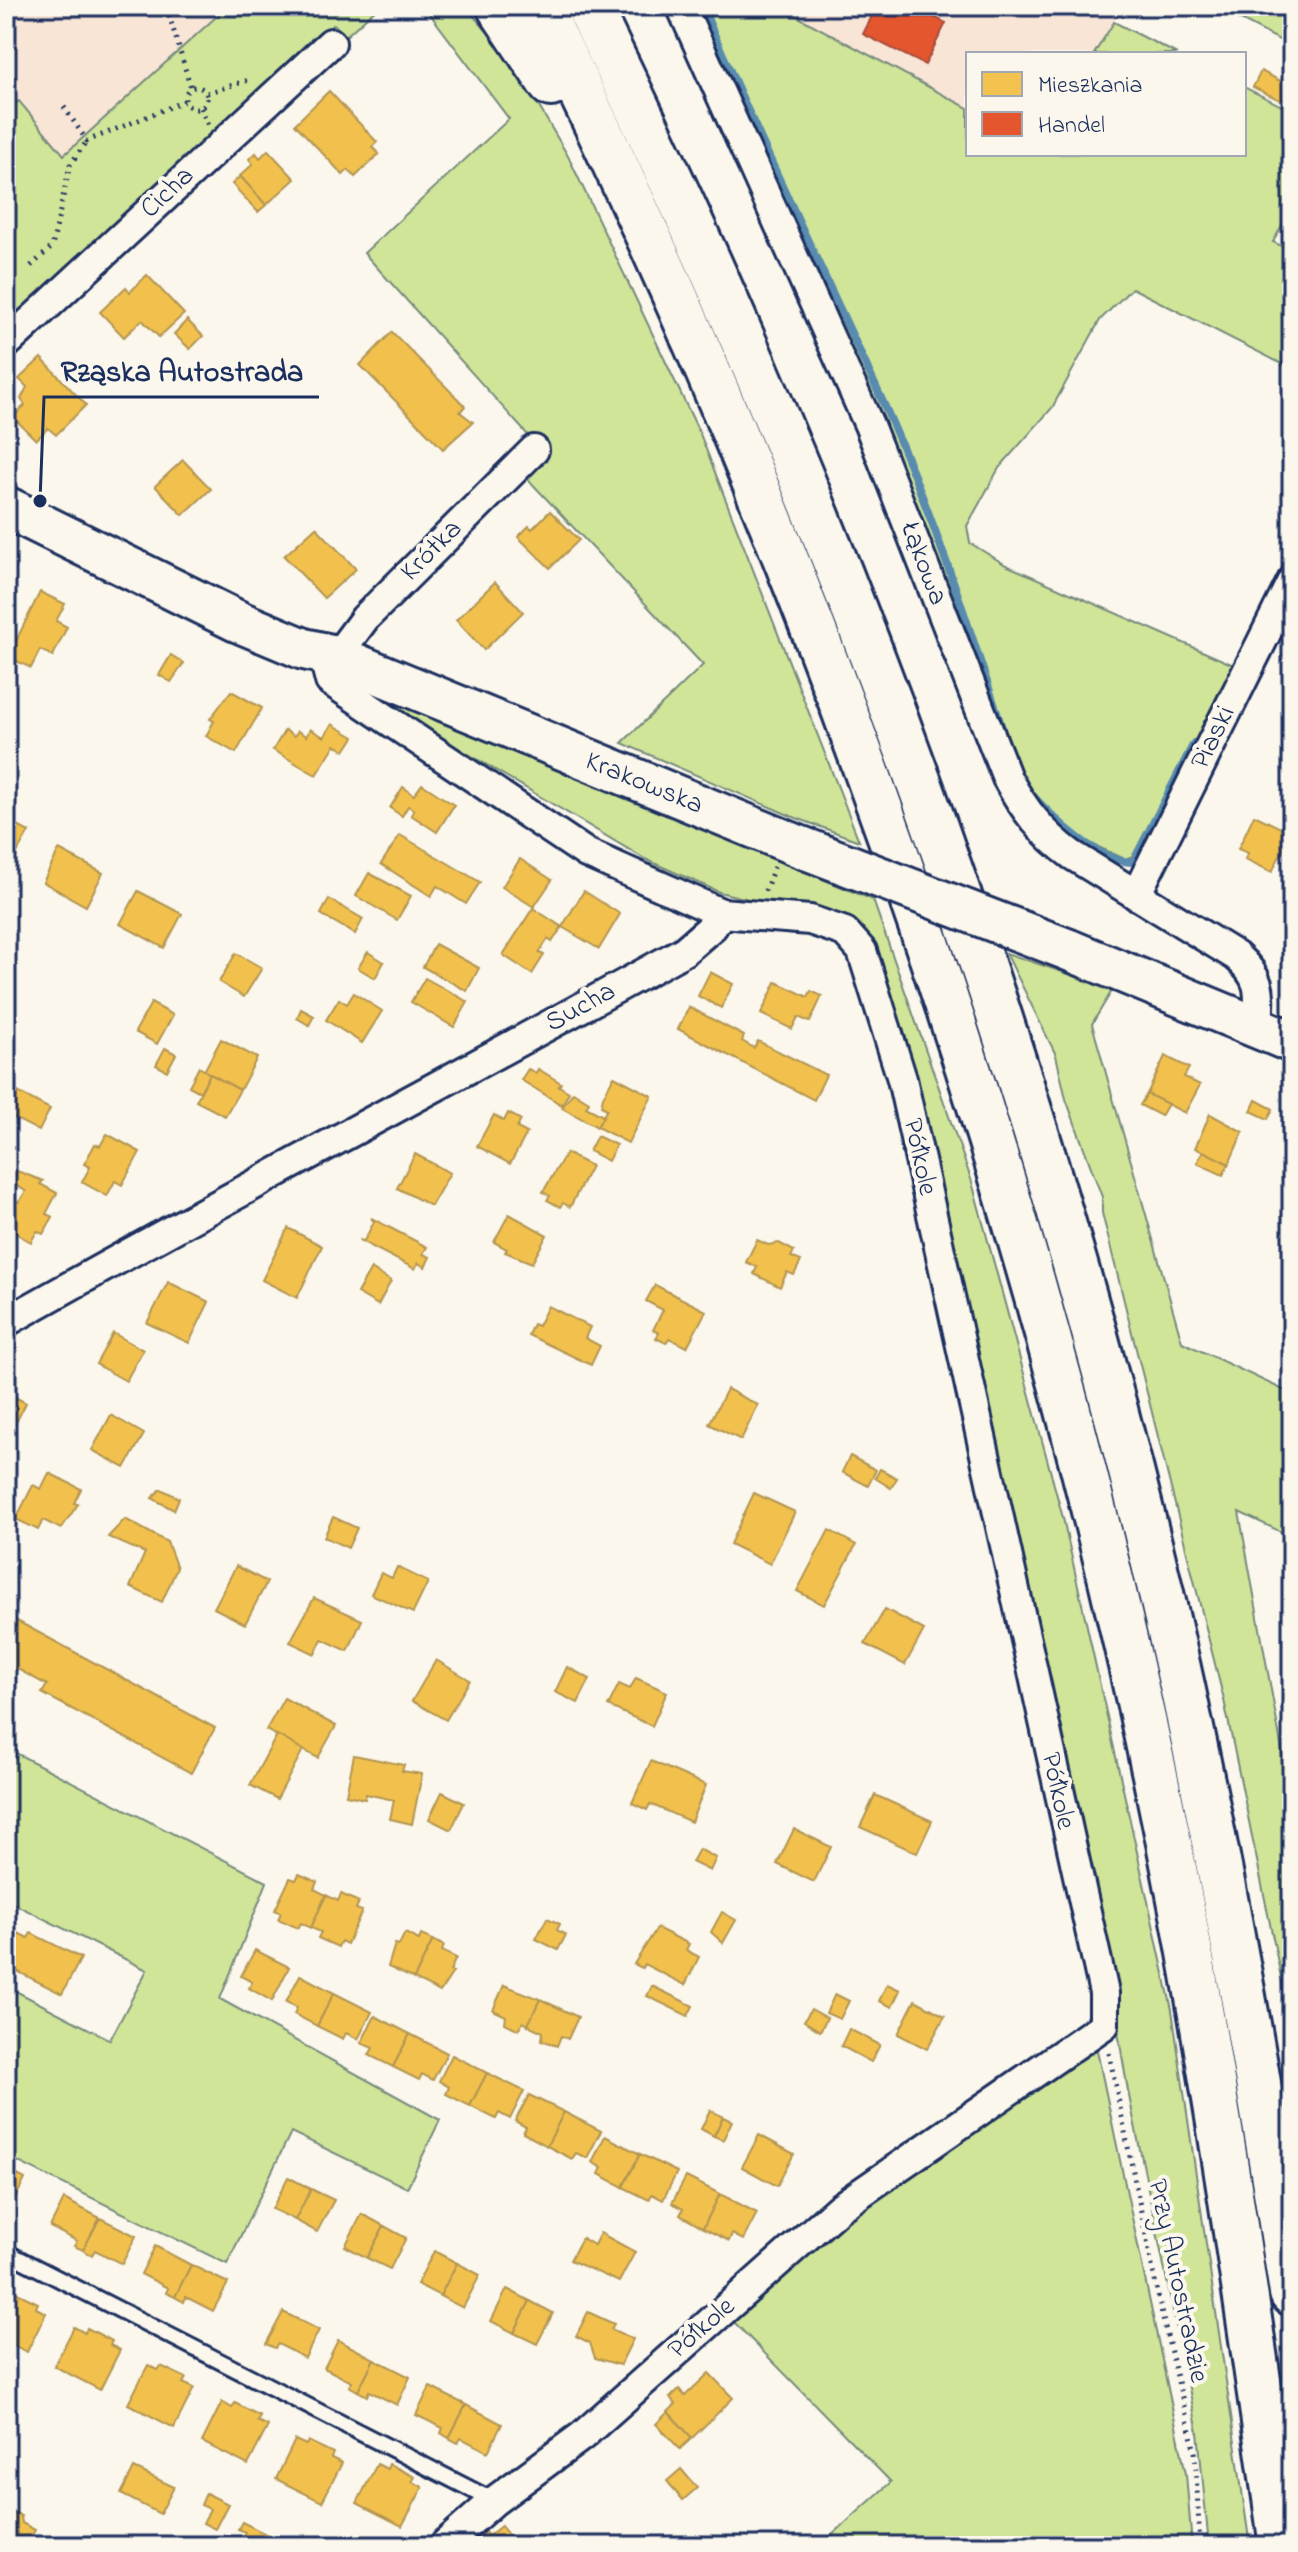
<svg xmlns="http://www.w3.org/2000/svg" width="1298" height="2552" font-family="'Indie Flower',sans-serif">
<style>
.built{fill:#f8e5d6}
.green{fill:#d1e599;stroke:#768a7c;stroke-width:2}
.homes{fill:#f2c14e;stroke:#b29553;stroke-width:2}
.shops{fill:#e4572e;stroke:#a84b3c;stroke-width:2}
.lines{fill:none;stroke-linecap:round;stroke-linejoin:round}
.stream{stroke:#598baf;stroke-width:8}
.lane-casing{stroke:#1b2f5e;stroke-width:20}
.street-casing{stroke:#1b2f5e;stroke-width:34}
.secondary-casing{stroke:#1b2f5e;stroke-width:46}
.highway-casing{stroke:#1b2f5e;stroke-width:50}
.path{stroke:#1b2f5e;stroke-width:5;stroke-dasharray:2 6;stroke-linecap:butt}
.lane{stroke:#fbf7ec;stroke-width:14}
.street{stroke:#fbf7ec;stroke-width:28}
.secondary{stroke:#fbf7ec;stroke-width:40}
.highway{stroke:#fbf7ec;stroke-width:44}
.secondary-bridge-casing{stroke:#1b2f5e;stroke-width:46;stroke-linecap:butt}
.secondary-bridge{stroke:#fbf7ec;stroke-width:40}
.labels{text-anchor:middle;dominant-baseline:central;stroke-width:8;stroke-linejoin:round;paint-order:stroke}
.street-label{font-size:28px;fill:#1b2f5e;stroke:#fbf7ec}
.leader{fill:none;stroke:#1b2f5e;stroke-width:3}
.callout-dot{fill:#1b2f5e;stroke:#fbf7ec;stroke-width:3}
.callout-label{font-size:30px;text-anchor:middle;font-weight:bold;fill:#1b2f5e;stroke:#fbf7ec;stroke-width:8;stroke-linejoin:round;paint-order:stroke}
</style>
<rect width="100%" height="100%" fill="#fbf7ec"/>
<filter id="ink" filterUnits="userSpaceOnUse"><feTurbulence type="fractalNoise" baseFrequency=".0125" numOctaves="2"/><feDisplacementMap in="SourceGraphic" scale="16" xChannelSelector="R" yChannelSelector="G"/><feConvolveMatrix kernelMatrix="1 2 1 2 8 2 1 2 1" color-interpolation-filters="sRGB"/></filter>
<g filter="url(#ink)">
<g class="built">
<polygon points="6,6 244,6 6,324"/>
<polygon points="778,6 1122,6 1094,54 968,54 968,108"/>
</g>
<g class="green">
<polygon points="228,6 379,6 346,36 334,24 292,59 6,328 6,110 19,101 64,155"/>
<polygon points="424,6 465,6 511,59 568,156 700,434 859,841 791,816 622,743 703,665 524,475 545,454 364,253 509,119"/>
<polygon points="694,6 778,6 968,108 968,154 1244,154 1244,87 1292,111 1292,207 1273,242 1292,251 1292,369 1132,288 1100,320 1052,408 999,468 967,526 970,543 1006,565 1236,666 1135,855 1125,859 1067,833 1025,792 981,692 948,586 886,431"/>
<polygon points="1214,6 1292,6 1292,46 1291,46"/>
<polygon points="1114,22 1177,54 1094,54"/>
<polygon points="339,677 873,900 972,1182 1063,1518 1172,2010 1250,2546 1209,2546 1198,2432 1128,2091 1082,1819 992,1415 869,942 765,903 719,892 645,859"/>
<polygon points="1006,953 1113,989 1092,1024 1182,1342 1292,1394 1292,1537 1239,1512 1292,1806 1292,2061 1283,1987 1224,1700 1102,1213 1102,1197 1066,1099 1056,1055"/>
<polygon points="6,1748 267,1882 220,1999 440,2120 407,2188 291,2132 227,2264 6,2156 6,1986 110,2040 147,1970 6,1900"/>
<polygon points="1096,2046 1186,2474 1192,2546 820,2546 891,2482 731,2319 832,2225"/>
</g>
<g class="homes">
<polygon points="1261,71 1292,87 1284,102 1253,87"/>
<polygon points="329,91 377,142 372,147 379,154 355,177 348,170 343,175 295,124"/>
<polygon points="268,150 295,179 266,205 240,176 253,164 249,159 256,153 260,158"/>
<polygon points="240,176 266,205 258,212 232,184"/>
<polygon points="147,275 184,314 159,337 142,320 124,337 100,312 126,287 130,292"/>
<polygon points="187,320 203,336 190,349 174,334"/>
<polygon points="392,332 465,406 460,412 473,422 443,449 360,365"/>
<polygon points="41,358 86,405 56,435 48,428 36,440 13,417 25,405 21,399 27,387 19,379"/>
<polygon points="183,460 211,489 183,515 155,486"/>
<polygon points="550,511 579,540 550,568 518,537 529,526 532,529"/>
<polygon points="316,527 356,569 324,598 284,556"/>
<polygon points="495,582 523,612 484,650 456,620"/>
<polygon points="40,592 65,604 56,621 67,627 53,656 40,650 31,668 8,657"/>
<polygon points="171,655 184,663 171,682 159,675"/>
<polygon points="231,691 262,708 236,753 206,736 214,721 210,719"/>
<polygon points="332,724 354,737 345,751 335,745 316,775 273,750 285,730 294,736 298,731 306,736 310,729 324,737"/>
<polygon points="422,784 454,805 437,832 411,815 414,810 408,806 402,816 390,808 403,787 414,795"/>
<polygon points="1254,815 1291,833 1272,872 1245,859 1248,853 1238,849"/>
<polygon points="6,820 29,832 10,865 6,863"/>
<polygon points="400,835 480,882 466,904 437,886 431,896 381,864"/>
<polygon points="59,850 103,873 86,906 43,882"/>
<polygon points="520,859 552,880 534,907 502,887"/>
<polygon points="369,873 411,896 397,920 356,896"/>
<polygon points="138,891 182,914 164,948 120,924"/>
<polygon points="584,891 620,914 599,949 562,927"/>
<polygon points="329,899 363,919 355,934 321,914"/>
<polygon points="533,908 562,927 552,942 548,939 539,953 544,955 532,974 503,955"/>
<polygon points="435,944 479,968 467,991 423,967"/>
<polygon points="368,952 384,962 375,978 358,968"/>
<polygon points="236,953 262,968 244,997 219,982"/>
<polygon points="710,972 733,984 721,1008 698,996"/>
<polygon points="425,978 468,1002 454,1027 411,1002"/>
<polygon points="776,982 808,997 811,991 822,996 810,1022 798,1017 792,1029 761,1014"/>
<polygon points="354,993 382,1011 362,1043 326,1020 339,999 347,1004"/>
<polygon points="151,1003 173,1015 157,1044 135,1032"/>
<polygon points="689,1007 744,1036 742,1041 754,1048 758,1041 826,1075 814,1100 678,1029"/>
<polygon points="301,1009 314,1016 309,1025 297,1018"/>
<polygon points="221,1039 257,1058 240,1090 204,1071"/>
<polygon points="165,1048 176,1054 167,1071 156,1065"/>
<polygon points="1165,1056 1189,1068 1184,1077 1200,1085 1185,1113 1147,1094"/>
<polygon points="199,1067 210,1074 200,1092 189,1086"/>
<polygon points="528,1069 536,1073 538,1069 561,1083 559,1086 569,1092 562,1105 521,1080"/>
<polygon points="210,1074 240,1090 225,1116 196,1101"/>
<polygon points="614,1076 652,1096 628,1143 597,1127 607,1109 601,1106 603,1097"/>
<polygon points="6,1086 50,1109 39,1131 6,1114"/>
<polygon points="573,1092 589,1102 586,1107 603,1116 597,1127 562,1108"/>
<polygon points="1147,1094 1168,1104 1161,1116 1140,1105"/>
<polygon points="1256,1100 1273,1109 1268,1119 1251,1111"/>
<polygon points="508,1113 521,1120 517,1128 527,1133 510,1164 477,1146 494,1115 504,1121"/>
<polygon points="1210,1114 1243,1132 1229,1164 1195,1148"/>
<polygon points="107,1134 140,1152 122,1185 115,1181 107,1196 82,1182 90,1167 84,1164 95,1144 100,1146"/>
<polygon points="597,1136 616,1145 608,1161 589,1151"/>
<polygon points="1203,1151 1229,1164 1223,1175 1197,1163"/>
<polygon points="566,1153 591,1166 570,1207 563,1203 560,1207 547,1200 550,1196 543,1192"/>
<polygon points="415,1154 450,1173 431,1206 397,1188"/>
<polygon points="17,1171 43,1181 40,1184 57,1193 46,1214 53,1217 43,1234 37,1231 31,1242 6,1228 6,1202 9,1197 19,1202 26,1191 11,1183"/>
<polygon points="509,1214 547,1235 532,1263 505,1252 507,1249 494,1242"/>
<polygon points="371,1218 427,1247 423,1254 430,1257 425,1267 418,1263 415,1269 359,1240 364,1241 374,1222"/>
<polygon points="288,1228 322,1246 297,1298 262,1280"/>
<polygon points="757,1240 768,1245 779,1243 794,1251 791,1257 801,1261 794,1275 787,1272 780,1287 754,1274 757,1267 746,1262"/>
<polygon points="371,1269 391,1281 378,1305 357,1293"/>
<polygon points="168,1282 209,1302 189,1343 147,1323"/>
<polygon points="655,1285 706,1311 687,1347 669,1338 666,1343 656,1338 659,1333 653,1330 663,1310 646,1301"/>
<polygon points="548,1306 590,1327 585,1338 600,1346 591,1365 528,1335 533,1324 538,1326"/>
<polygon points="113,1333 143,1350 126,1381 96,1364"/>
<polygon points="727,1389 758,1405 741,1440 709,1424"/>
<polygon points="6,1392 26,1403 13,1428 6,1425"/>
<polygon points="111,1415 144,1434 125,1468 92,1450"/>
<polygon points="850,1456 876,1470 868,1486 842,1472"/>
<polygon points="880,1469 897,1478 891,1488 875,1478"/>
<polygon points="49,1473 81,1489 74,1503 78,1504 61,1529 43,1520 38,1530 16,1519 33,1485 41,1489"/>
<polygon points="161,1489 179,1498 174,1510 152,1498"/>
<polygon points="754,1493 795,1512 770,1564 730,1544"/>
<polygon points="333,1517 357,1528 348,1548 324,1537"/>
<polygon points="125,1519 167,1542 177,1568 162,1602 130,1587 145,1553 108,1537"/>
<polygon points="829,1530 856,1545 824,1605 797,1591"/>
<polygon points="236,1566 267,1582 245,1624 214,1608"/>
<polygon points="397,1567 428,1582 413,1613 371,1594 381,1573 392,1578"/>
<polygon points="314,1598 362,1620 348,1651 322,1639 315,1654 290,1642"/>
<polygon points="885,1609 924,1630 905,1665 865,1644"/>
<polygon points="6,1615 215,1728 191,1773 42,1693 47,1685 6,1663"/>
<polygon points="436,1660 470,1680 446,1720 412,1701"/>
<polygon points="567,1667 590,1679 578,1703 555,1692"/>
<polygon points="636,1678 667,1692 652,1726 608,1706 619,1684 630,1689"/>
<polygon points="284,1698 336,1726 318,1758 266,1730"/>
<polygon points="277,1735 303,1750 277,1799 250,1785"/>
<polygon points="354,1755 404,1765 402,1771 422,1774 412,1824 390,1819 394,1800 366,1794 365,1799 346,1795"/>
<polygon points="651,1761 706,1785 691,1822 650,1804 647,1810 632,1803"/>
<polygon points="442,1792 464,1803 451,1830 429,1819"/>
<polygon points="875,1795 932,1821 917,1853 860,1827"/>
<polygon points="794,1829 831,1847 814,1882 777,1864"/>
<polygon points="699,1849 716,1858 710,1871 692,1862"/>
<polygon points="299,1874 317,1882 314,1889 326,1895 311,1928 301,1923 298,1928 278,1919 281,1913 275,1910 290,1878 296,1880"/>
<polygon points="341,1894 359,1902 356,1909 362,1911 347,1944 341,1941 338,1947 318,1938 321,1932 311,1928 326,1895 338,1901"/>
<polygon points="722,1912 736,1920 723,1943 711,1932"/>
<polygon points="547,1918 560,1924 557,1930 566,1935 558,1950 536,1939"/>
<polygon points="657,1928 689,1944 686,1950 699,1957 685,1985 644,1964 642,1968 634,1964"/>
<polygon points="14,1931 28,1938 31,1933 81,1958 62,1994 13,1969 16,1962 6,1957 6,1947"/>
<polygon points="405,1933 419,1940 421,1935 433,1940 414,1979 388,1967 395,1944 399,1945"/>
<polygon points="433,1940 444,1946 442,1951 456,1958 450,1971 453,1972 440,1992 414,1979"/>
<polygon points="255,1950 289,1967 272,2001 249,1988 252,1982 241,1976"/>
<polygon points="300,1975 334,1993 317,2026 294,2014 297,2007 286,2002"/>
<polygon points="887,1984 900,1990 892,2007 879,2001"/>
<polygon points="504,1985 540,1999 528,2025 523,2022 519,2030 505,2023 506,2016 493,2010"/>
<polygon points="652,1986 693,2006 688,2016 647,1996"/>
<polygon points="334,1993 372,2012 358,2039 346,2033 343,2039 317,2026"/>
<polygon points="835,1994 849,2001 840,2019 826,2013"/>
<polygon points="540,1999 578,2017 568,2039 561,2036 557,2046 542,2040 543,2032 528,2025"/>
<polygon points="915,2000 945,2016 927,2049 898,2034"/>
<polygon points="811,2009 827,2018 820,2031 804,2021"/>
<polygon points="375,2016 410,2034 393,2067 369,2055 373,2048 361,2043"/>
<polygon points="849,2029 880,2045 871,2062 841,2046"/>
<polygon points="410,2034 447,2053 433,2080 422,2074 419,2080 393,2067"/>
<polygon points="452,2055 487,2073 470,2106 446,2094 449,2087 439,2081"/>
<polygon points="487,2073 524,2091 510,2119 499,2113 496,2119 470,2106"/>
<polygon points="529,2095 564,2112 547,2146 523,2133 526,2127 515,2121"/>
<polygon points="710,2110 723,2117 714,2136 701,2129"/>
<polygon points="564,2112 601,2131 587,2158 576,2153 572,2159 547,2146"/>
<polygon points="723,2117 732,2121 723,2140 714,2136"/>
<polygon points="759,2135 794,2154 777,2186 742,2167"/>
<polygon points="605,2136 640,2154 623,2187 599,2174 602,2168 592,2162"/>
<polygon points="640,2154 677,2172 663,2200 652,2194 649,2200 623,2187"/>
<polygon points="6,2169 25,2179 11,2207 6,2204"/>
<polygon points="288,2177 311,2189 295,2220 272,2209"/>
<polygon points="686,2177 720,2194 703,2228 680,2215 683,2209 672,2203"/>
<polygon points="311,2189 334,2200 317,2232 295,2220"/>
<polygon points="720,2194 757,2213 743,2240 732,2234 729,2241 703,2228"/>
<polygon points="64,2199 100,2218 83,2250 74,2246 77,2241 50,2227"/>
<polygon points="362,2214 384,2226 367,2258 345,2246"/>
<polygon points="100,2218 136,2236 122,2264 95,2250 92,2255 83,2250"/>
<polygon points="384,2226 406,2238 390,2269 367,2258"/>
<polygon points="600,2233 635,2252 619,2282 570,2260 582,2238 594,2245"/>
<polygon points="155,2246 191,2265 175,2297 166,2293 168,2288 141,2274"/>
<polygon points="434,2251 457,2263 440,2296 417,2284"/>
<polygon points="457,2263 480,2275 463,2308 440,2296"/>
<polygon points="191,2265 228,2283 213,2311 186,2297 184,2302 175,2297"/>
<polygon points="507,2289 530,2301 514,2333 491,2321"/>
<polygon points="13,2291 38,2303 36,2308 46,2313 27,2352 6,2342 6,2293 11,2295"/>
<polygon points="530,2301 553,2313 537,2344 514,2333"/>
<polygon points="283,2312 319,2330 305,2358 278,2344 275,2348 266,2344"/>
<polygon points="588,2312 614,2324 611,2329 633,2339 620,2365 595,2358 590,2343 576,2336"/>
<polygon points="74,2327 85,2333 87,2328 112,2341 110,2345 120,2350 100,2390 54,2366"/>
<polygon points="338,2340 374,2359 358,2391 349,2386 352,2382 324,2368"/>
<polygon points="374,2359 410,2377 397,2405 369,2391 367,2396 358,2391"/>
<polygon points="148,2365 158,2370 161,2366 186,2378 183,2383 194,2388 174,2428 128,2404"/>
<polygon points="709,2373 733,2398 692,2438 668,2412 676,2404 670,2398 679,2389 685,2396"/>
<polygon points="430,2387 466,2405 449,2438 441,2433 443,2428 416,2415"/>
<polygon points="222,2402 232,2408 235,2403 260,2416 257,2421 268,2426 248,2465 202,2442"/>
<polygon points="466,2405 502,2424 488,2452 461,2438 458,2443 449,2438"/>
<polygon points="668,2412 692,2438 680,2449 656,2424"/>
<polygon points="295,2440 306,2445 308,2441 333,2453 331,2458 342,2463 322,2502 276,2479"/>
<polygon points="377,2464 387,2469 389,2464 415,2477 412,2482 423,2487 402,2526 357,2503"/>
<polygon points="134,2468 174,2487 160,2514 121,2494"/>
<polygon points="681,2469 697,2488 683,2500 667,2481"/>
<polygon points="206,2493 228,2504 215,2529 203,2523 210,2509 201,2505"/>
<polygon points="16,2513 21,2516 22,2523 35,2530 29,2541 31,2546 6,2546 6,2518"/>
<polygon points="242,2522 288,2545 287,2546 238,2546 245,2532 238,2529"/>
<polygon points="501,2526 517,2546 476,2546 473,2542 485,2532 488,2536"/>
</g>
<polygon class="shops" points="856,6 912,6 946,23 925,65 863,34 873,14"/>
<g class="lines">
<g class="stream">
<path d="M702 6C759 142 825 274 886 409 932 512 967 621 1002 728"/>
<path d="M1032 795C1054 819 1100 863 1133 862L1194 743"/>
</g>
<defs>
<polyline id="lane" points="6,2252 494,2501"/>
<g id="street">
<path d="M681 6 869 425 1007 778C1024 810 1042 833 1072 855L1236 956C1265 981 1259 995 1258 1030"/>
<polyline points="6,344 331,43"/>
<polyline points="1136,895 1292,581"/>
<path d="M6 1322C230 1195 459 1076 684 951L713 926 721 913"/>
<polyline points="443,2546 494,2501 582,2436 839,2208 1104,2025 1104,1993 902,1079 862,951 845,932 810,920 721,913 586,853 330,681 327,669 365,618 534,450"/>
</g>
<g id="secondary">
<polyline points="6,507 237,621 304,649 336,656 801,847"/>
<polyline points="1069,950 1292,1042"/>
</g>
<g id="highway">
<polyline points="499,6 551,84"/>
<path d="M539 6C837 607 1061 1266 1185 1925 1223 2131 1252 2339 1282 2546"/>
<path d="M588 6C837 511 1031 1045 1161 1593 1215 1824 1256 2058 1292 2293"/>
</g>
</defs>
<use href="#lane" class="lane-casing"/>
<use href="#street" class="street-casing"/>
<use href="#secondary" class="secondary-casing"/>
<use href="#highway" class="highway-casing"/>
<g class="path">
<polyline points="169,15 191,88"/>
<circle cx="196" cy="98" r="11"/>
<polyline points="207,93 252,79"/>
<polyline points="64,107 87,141 185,101"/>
<polyline points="201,108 208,126"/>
<polyline points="31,266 52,247 70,165 87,141"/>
<polyline points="765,891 774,867"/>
<polyline points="1109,2053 1162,2315 1195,2452 1200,2546"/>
</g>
<use href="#lane" class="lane"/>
<use href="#street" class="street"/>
<use href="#secondary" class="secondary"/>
<use href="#highway" class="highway"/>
<defs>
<polyline id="secondary-bridge" points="801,847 1069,950"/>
</defs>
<use href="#secondary-bridge" class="secondary-bridge-casing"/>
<use href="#secondary-bridge" class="secondary-bridge"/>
</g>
</g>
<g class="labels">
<g class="street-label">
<text transform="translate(168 193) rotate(-43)">Cicha</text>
<text transform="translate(432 551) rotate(-45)">Krótka</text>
<text transform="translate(923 564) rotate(69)">Łąkowa</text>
<text transform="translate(1214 738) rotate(-64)">Piaski</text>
<text transform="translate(644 784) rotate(22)">Krakowska</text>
<text transform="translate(581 1008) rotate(-29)">Sucha</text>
<text transform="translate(919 1157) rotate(78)">Półkole</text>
<text transform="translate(1057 1791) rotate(78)">Półkole</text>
<text transform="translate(1177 2281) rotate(78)">Przy Autostradzie</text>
<text transform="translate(702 2329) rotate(-41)">Półkole</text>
</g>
</g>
<path class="leader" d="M40 501L44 397H319"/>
<circle class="callout-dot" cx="40" cy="501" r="8"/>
<g class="callout-label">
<text x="182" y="381">Rząska Autostrada</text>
</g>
<rect width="1298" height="2552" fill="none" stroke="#fbf7ec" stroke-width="32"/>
<rect x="16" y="16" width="1266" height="2520" fill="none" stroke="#1b2f5e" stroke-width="3" filter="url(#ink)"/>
<rect x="966" y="52" width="280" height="104" fill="#fbf7ec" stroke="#a1a7b3" stroke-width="2"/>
<rect x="982" y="72" width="40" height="24" fill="#f2c14e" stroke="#a1a7b3" stroke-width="2"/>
<text x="1038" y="92" font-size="24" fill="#1b2f5e">Mieszkania</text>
<rect x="982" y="112" width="40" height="24" fill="#e4572e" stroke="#a1a7b3" stroke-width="2"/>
<text x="1038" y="132" font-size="24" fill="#1b2f5e">Handel</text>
</svg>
